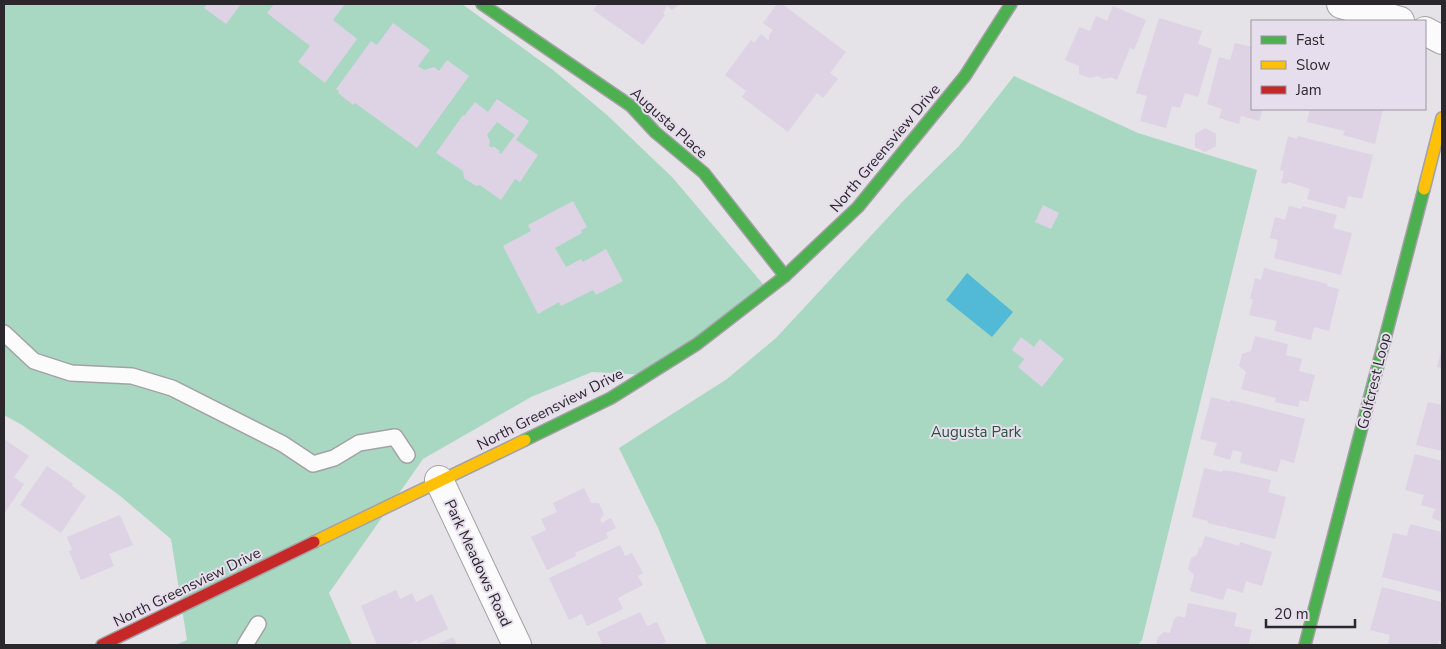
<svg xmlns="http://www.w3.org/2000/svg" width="1446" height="649" font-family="'Nunito Sans',sans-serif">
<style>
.green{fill:#a8d8c2}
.water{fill:#52b9d6}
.building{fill:#ddd3e5;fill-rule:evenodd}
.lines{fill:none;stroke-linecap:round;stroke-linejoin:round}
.lane-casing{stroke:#a4a1a6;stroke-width:18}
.street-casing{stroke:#a4a1a6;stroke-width:30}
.fast-casing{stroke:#a4a1a6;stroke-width:14}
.slow-casing{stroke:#a4a1a6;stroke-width:14}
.jam-casing{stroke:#a4a1a6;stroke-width:14}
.lane{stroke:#fbfbfc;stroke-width:15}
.street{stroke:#fbfbfc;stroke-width:28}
.fast{stroke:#4caf50;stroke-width:11}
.slow{stroke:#ffc107;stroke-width:11}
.jam{stroke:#c62828;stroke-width:11}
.labels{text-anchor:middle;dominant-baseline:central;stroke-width:4;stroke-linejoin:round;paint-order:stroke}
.street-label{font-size:15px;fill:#2b282d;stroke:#e6deec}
.park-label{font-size:15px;fill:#27533d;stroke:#e6deec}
</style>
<rect width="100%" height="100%" fill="#e5e2e8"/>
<g class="green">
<polygon points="4,4 462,4 553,70 607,115 672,177 768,290 646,375 592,372 531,397 423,459 329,593 352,645 176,645 187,640 171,539 119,495 22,425 4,415"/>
<polygon points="1014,76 1138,133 1257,170 1142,640 1138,645 707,645 658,528 619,448 727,379 776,338 906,198 959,146"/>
</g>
<polygon class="water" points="967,273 1013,312 992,337 946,300"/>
<g class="building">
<polygon points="207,4 241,4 226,24 204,8"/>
<polygon points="274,4 345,4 333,20 357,39 325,83 298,62 310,46 267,13"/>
<polygon points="598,4 680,4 672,10 667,6 663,13 665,15 643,45 593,10"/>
<polygon points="777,4 782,4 846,52 830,73 838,79 823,98 817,93 788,132 742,97 746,91 725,75 751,40 754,43 761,34 769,41 769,35 773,30 763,23"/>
<polygon points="1113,6 1146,20 1134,50 1130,48 1117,80 1111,77 1104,79 1097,76 1090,78 1079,74 1079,66 1065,60 1079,27 1090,31 1096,16 1107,21"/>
<polygon points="1159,18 1202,31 1198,44 1212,49 1198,97 1185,93 1180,108 1172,106 1166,128 1140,121 1147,96 1136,93"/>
<polygon points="393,23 430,50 418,66 424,70 434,67 439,71 447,60 469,76 417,148 355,103 353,105 338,93 339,91 336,89 371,41 377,45"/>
<polygon points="1235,43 1252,47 1252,109 1263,109 1259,121 1241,116 1239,124 1219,118 1222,109 1207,104 1219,57 1230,60"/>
<path d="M497 99 529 121 516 140 538 155 520 182 515 179 501 200 480 185 476 186 464 178 463 171 436 153 463 115 464 116 475 102 488 112ZM497 122 515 135 501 154 499 153 500 151 493 146 492 148 489 146 490 141 487 135Z"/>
<polygon points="1310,109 1383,109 1375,144 1343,135 1345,131 1307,122"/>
<polygon points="1205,128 1216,134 1216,146 1205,152 1195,147 1195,134"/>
<polygon points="1288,136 1297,139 1298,136 1373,155 1362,199 1348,196 1345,209 1307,199 1310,189 1288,182 1287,184 1281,183 1284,171 1280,170"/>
<polygon points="573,201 587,227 581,230 582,233 555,248 566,267 581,259 583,262 606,249 623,281 596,295 593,290 561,306 559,302 538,314 503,246 531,231 528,225"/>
<polygon points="1043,205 1059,213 1051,229 1035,222"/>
<polygon points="1289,206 1302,209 1302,206 1337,215 1333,228 1352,233 1341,275 1274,258 1278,240 1270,238 1275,217 1285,220"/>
<polygon points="1264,268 1328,284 1327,286 1339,289 1329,331 1314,327 1311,340 1274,331 1277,321 1249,315 1253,299 1250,299 1255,278 1261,280"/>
<polygon points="1255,336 1288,344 1286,355 1302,359 1299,371 1315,375 1308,402 1300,400 1298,407 1275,402 1276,398 1241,389 1246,372 1239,366 1242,354 1251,351"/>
<polygon points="1021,337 1034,347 1040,339 1064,359 1042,387 1018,367 1024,359 1012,350"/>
<polygon points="1442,348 1442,368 1437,367"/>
<polygon points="1211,397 1230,402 1231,400 1305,419 1294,463 1281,459 1277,472 1240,463 1242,452 1233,450 1230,460 1213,455 1217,443 1200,439"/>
<polygon points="1428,402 1442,405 1442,451 1416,445"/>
<polygon points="4,439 29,456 14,477 24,484 4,514"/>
<polygon points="1415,454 1442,461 1442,522 1432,518 1434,511 1435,511 1436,509 1421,505 1424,495 1405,490"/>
<polygon points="47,466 73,484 72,486 86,496 61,533 20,505"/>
<polygon points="1204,468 1222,472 1223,470 1236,472 1271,480 1268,492 1286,497 1275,539 1208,523 1208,521 1192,517"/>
<polygon points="584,488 591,503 599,503 604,514 600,520 602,523 611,518 616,528 606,533 608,538 575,553 576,556 547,570 531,537 546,530 541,519 557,512 553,503"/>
<polygon points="120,515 133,545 109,554 114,566 81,580 69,551 72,550 67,537"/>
<polygon points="1410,524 1442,532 1442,592 1382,577 1393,533 1407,536"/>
<polygon points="1205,536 1239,546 1240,542 1272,552 1262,586 1246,581 1243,593 1227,588 1223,600 1190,591 1194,575 1188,569 1191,558 1197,555 1199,547 1201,548"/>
<polygon points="620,545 625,556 632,553 643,573 638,576 643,585 618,598 623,609 587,626 582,614 569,620 549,578"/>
<polygon points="1382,587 1442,602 1442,642 1439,641 1438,645 1388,645 1390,635 1370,630"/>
<polygon points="396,590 400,599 412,593 416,602 432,594 448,629 418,643 417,640 406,645 377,645 361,606"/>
<polygon points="1188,603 1237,613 1234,626 1252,630 1248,645 1156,645 1158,637 1164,632 1170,633 1174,619 1178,616 1185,618"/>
<polygon points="640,612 647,626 657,622 666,642 660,645 597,645 602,643 597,632"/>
<polygon points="453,637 457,645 436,645"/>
</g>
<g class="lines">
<defs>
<g id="lane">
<polyline points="4,333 34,361 71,373 132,376 172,388 283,444 313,464 334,458 359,443 395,437 407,455"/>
<polyline points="245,645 258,624"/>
</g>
<g id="street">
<polyline points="1341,4 1400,21"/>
<polyline points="1425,31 1442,40"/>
<polyline points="439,480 517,645"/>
</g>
<g id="fast">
<polyline points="482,4 631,106 655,132 704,173 785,276"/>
<polyline points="525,440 611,398 697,344 785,276 858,207 965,76 1011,4"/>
<polyline points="1305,645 1424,189"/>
</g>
<g id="slow">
<polyline points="1424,189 1442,118"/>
<polyline points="314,542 525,440"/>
</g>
<polyline id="jam" points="102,645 314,542"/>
</defs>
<use href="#lane" class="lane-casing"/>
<use href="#street" class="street-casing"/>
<use href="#fast" class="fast-casing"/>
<use href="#slow" class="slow-casing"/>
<use href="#jam" class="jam-casing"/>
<use href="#lane" class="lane"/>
<use href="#street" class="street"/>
<use href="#fast" class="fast"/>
<use href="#slow" class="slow"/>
<use href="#jam" class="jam"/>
</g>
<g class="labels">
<g class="street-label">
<text transform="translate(669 123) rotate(42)">Augusta Place</text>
<text transform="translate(885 148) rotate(-50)">North Greensview Drive</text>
<text transform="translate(1374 381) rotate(-76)">Golfcrest Loop</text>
<text transform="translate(550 409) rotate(-27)">North Greensview Drive</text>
<text transform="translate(478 563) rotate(65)">Park Meadows Road</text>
<text transform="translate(187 587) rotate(-26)">North Greensview Drive</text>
</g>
<g class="park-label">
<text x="976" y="432">Augusta Park</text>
</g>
</g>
<rect width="1446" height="649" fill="none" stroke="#2b282d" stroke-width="10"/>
<rect x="1251" y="20" width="175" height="90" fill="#e6deec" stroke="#9b95a0"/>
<rect x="1261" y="36" width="25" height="8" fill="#4caf50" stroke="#9b95a0"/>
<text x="1296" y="45" font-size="15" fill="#2b282d">Fast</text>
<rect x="1261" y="61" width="25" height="8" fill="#ffc107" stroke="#9b95a0"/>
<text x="1296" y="70" font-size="15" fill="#2b282d">Slow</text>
<rect x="1261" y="86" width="25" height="8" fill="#c62828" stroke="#9b95a0"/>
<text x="1296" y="95" font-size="15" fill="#2b282d">Jam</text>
<path d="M1266 619v8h89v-8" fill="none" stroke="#2b282d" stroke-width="2.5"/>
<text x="1274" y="619" font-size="15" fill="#2b282d" stroke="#e6deec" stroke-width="4" paint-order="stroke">20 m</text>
</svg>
